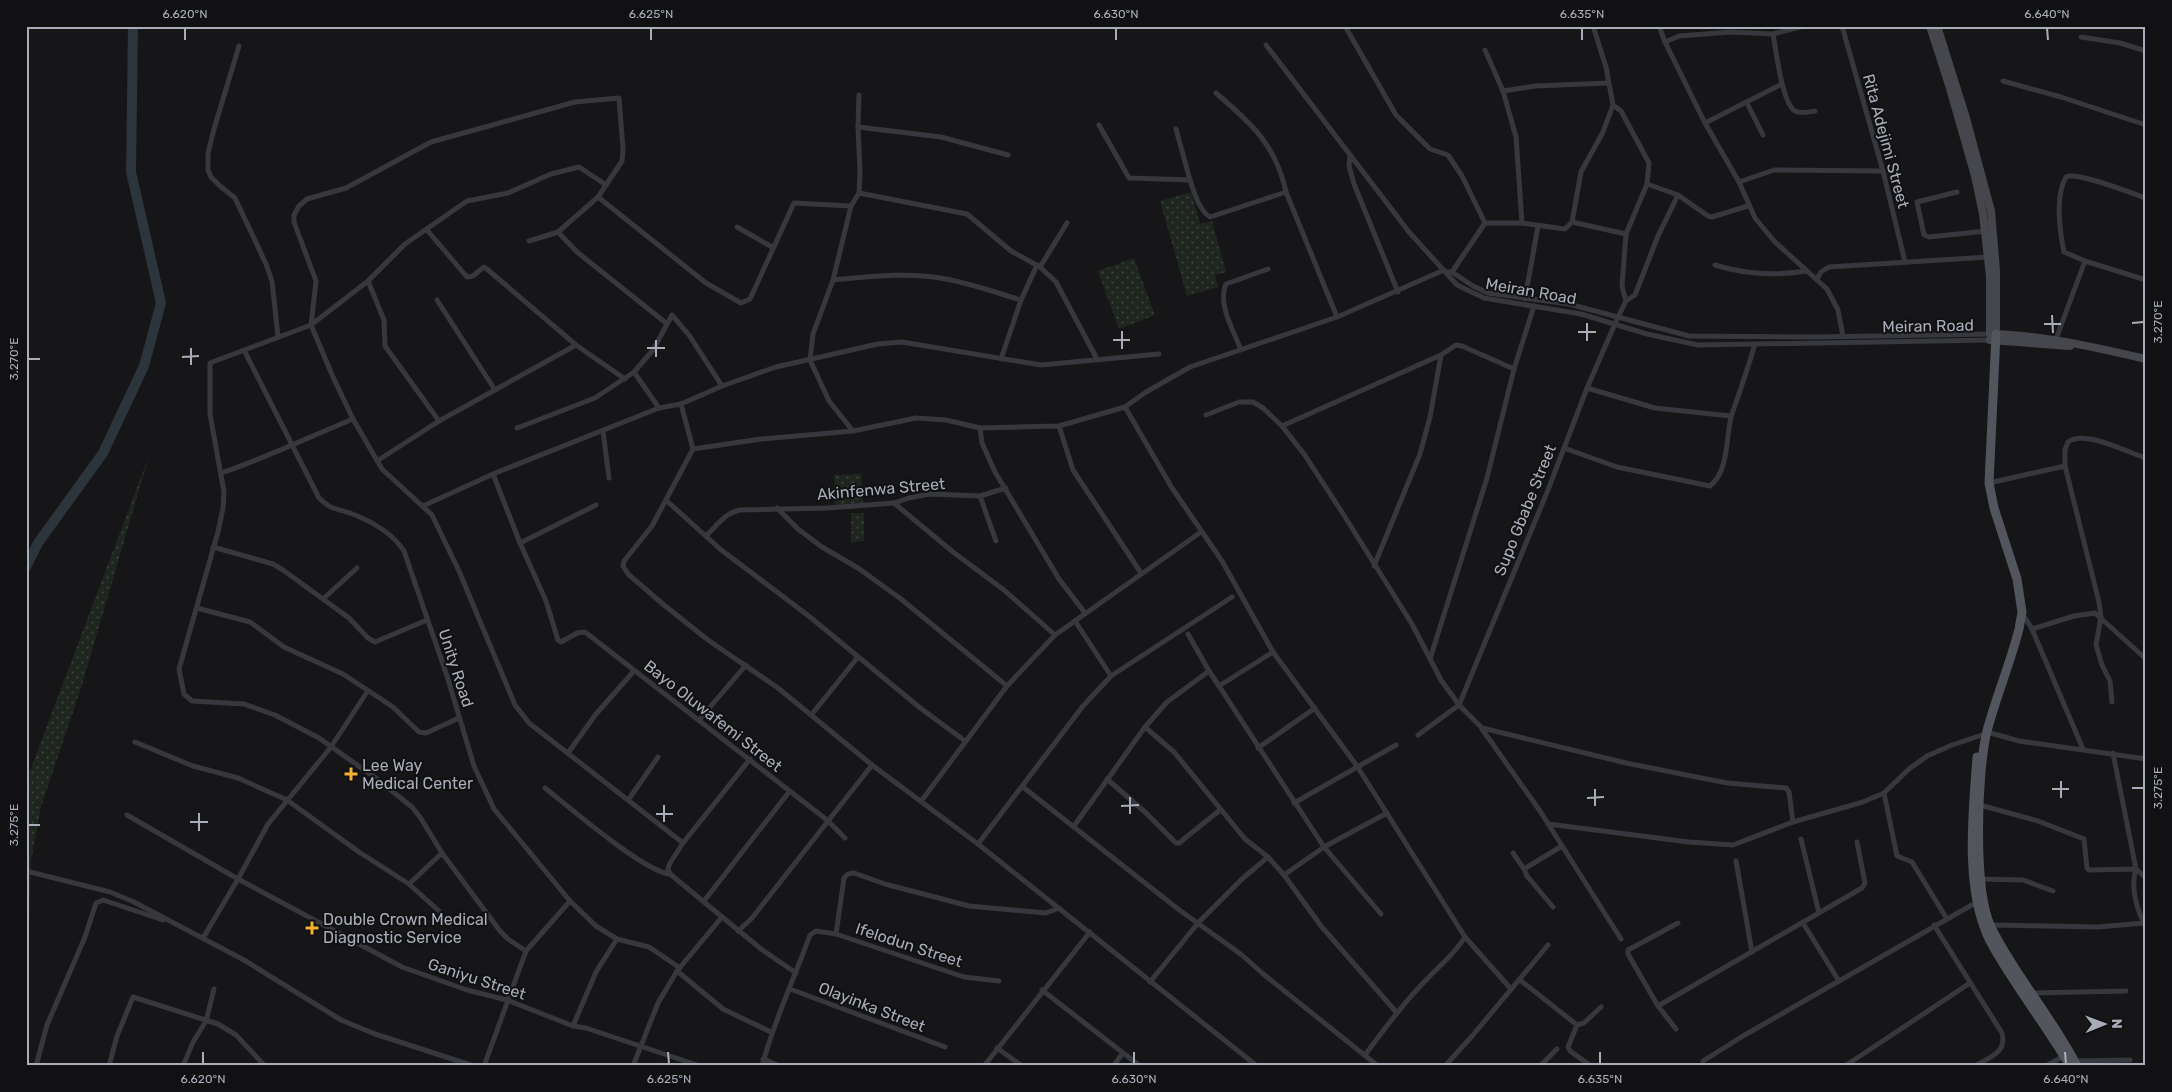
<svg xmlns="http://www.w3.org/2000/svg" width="2172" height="1092" font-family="Rubik,sans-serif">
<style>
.grass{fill:url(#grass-dots)}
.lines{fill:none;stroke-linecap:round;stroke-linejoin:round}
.river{stroke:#2c353c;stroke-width:10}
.street{stroke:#37383d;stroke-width:5}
.secondary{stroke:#45474d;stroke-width:8}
.primary{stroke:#53555c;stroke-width:9}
.ticks{fill:none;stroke:#a8adb8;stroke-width:2}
.poi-dot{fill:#f2b134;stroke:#111113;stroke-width:2}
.labels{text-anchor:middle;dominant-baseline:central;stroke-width:4;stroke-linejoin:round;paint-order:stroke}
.street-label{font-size:16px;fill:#a8adb8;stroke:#111113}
.poi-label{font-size:16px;fill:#a8adb8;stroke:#111113;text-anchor:start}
.neatline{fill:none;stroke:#a8adb8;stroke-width:2}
.ticks-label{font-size:12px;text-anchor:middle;fill:#a8adb8}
</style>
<defs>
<pattern id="grass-dots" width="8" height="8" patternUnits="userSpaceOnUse" patternTransform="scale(1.25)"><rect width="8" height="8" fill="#1e261f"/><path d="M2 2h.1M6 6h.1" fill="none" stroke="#3c433d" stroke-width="1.8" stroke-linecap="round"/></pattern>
</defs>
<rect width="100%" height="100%" fill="#161618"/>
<g class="grass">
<polygon points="1191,192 1200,224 1212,221 1226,272 1215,275 1218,287 1187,296 1160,201"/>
<polygon points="1134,258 1155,315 1119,329 1098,271"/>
<polygon points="149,456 82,685 41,807 31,861 29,931 26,938 26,781"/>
<polygon points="861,474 863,503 835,505 834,475"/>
<polygon points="851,513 864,513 864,541 851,542"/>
</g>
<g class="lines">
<polyline class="river" points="26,567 38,543 103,453 144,366 161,303 131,172 133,26"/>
<g class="street">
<polyline points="1345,26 1396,115 1430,149 1448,155 1462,176 1485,223"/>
<polyline points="1659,26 1665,42 1705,123 1739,182 1755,218 1775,242 1827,289 1838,310 1843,336"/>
<polyline points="1842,26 1883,171 1905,262"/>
<path d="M1773 34C1776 50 1782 103 1795 111 1801 114 1809 112 1815 111"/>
<polyline points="2081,37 2120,43 2146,51"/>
<polyline points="1665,42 1679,36 1705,34 1730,32 1773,34 1804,26"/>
<polyline points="1266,45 1409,232 1457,285 1484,298 1581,314 1647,334 1698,345 1990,340"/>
<polyline points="239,46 214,129 208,153 208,170 211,177 220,186 235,198 266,264 272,281 278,337"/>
<polyline points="1485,50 1503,91 1516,137 1522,223"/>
<polyline points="2003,81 2061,97 2146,125"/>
<polyline points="1503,91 1535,86 1608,83"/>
<path d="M1216 93C1251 123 1276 145 1286 192"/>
<polyline points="1747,103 1763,135"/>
<polyline points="1613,105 1621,111 1649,163 1647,184 1626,234 1622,286 1626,301"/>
<polyline points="1705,123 1782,84"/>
<path d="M1099 125 1129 178 1190 180C1194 192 1199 210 1210 217L1286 192 1337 317"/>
<polyline points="858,127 941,137 1008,155"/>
<polyline points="1176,129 1190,180"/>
<polyline points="1350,155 1349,166 1354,184 1398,292"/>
<polyline points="1739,182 1774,170 1883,171"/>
<polyline points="1647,184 1678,195"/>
<polyline points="1957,192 1917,202 1924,235 1929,237 1986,231"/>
<polyline points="859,193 967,214 1011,251 1040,267 1056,282 1097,359"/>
<polyline points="598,197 706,283 741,303 750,299 794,203 851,206"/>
<polyline points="1572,222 1581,172 1603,132 1613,105 1606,67 1593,26"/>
<polyline points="1485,223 1522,223 1565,229 1572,222 1626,234"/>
<polyline points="737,227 772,247"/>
<polyline points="427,230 467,277 473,276 484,267 487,269 576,345 625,379"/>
<polyline points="558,232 598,197 622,161 623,149 619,98 575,102 431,142 346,188 307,199 299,206 294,215 294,222 316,281 311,325 333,377 353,419 382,469 432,515 459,571 515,705 529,723 683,843"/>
<polyline points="529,241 558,232 577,252 666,323"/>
<path d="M2085 261 2064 252C2060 232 2055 196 2066 177 2076 171 2131 193 2146 198"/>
<path d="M1715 265C1744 274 1776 276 1806 271"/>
<polyline points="1040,267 1067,223"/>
<polyline points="1446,272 1452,272 1473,286 1488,293 1569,304 1689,336 1815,337 1990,334"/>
<polyline points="1452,272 1485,223"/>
<polyline points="1817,279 1821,272 1829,267 1989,257"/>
<path d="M833 280C868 277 904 272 940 278 967 282 994 292 1021 300"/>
<polyline points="368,281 384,320 385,346 439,421"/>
<polyline points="1525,299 1538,226"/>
<polyline points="437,300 495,390"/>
<polyline points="2056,339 2085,261 2146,280"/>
<path d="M244 350 319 498C332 510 334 508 350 513 371 521 392 532 404 551L447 676 474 766 494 809 570 901 596 926 617 939 649 947 680 968"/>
<path d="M1241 350C1234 331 1217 304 1226 284L1268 269"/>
<polyline points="1001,359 1021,300 1037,265"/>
<polyline points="634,372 659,408"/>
<polyline points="1587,388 1655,408 1731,416"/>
<polyline points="681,404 693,449 652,526 624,561 623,566 628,574 664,605 708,640 778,688 872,765 978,844 1257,1066"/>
<polyline points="1125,407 1172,488 1222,561 1273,652 1357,766 1465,937 1511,989"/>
<polyline points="1206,415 1239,402 1253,402 1263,408 1282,426 1304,454 1340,509 1412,624 1441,680 1459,705 1482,728 1626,763 1727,783 1786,788 1789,792 1793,822"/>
<polyline points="1059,426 1073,470 1141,573"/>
<polyline points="1282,426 1441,355 1456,345 1462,346 1514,369"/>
<polyline points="517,428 595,398 634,372 653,350 672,315 689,335 722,386"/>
<polyline points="980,428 982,443 995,472 1059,579 1085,613"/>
<polyline points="603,431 609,478"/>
<polyline points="853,431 829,401 810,360 813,334 833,280 851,206 859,193 860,172 858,127 859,95"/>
<path d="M1564 448 1617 467 1710 486C1730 470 1725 436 1732 414 1740 391 1748 368 1755 344"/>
<polyline points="693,449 761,439 853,431 916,418 946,420 980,428 1059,426 1125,407 1146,392 1190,367 1337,317 1444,270"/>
<polyline points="377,461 439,421 576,345"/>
<path d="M221 473C266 458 309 437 353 419"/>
<polyline points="493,474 520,543 546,601 558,640 561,642 577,633 585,632 827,820 845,838"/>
<polyline points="1989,483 2065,466"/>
<polyline points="980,496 996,541"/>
<polyline points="667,501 720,549 810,617 919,707 965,741"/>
<polyline points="894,503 953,552 1004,590 1055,635"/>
<polyline points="423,506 493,474 659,408 681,404 722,386 776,367 878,344 902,342 1041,365 1159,354"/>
<polyline points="777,508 798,529 822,547 858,568 901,599 1007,686"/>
<path d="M707 535C717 525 725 513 740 510L827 508 894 503 909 498 930 494 980 496 1006 488"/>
<polyline points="520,543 596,505"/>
<polyline points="213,547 273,564 283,570 349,618 368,638 375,642 427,620"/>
<polyline points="1374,566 1420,454 1430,417 1441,355"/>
<polyline points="323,599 357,568"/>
<polyline points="197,608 250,622 284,647 343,674 393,707 419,732 426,733 459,718"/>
<polyline points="2022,613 2032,629 2083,749"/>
<polyline points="1075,621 1111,676"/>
<polyline points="2032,629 2074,616 2095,613 2146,659"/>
<polyline points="1430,659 1487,478 1514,369 1534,306"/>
<polyline points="1209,671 1219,686 1273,652"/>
<polyline points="1219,686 1324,847 1284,875"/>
<path d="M2112 702 2110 681 2102 665 2096 645 2101 617 2099 602 2065 466V450L2068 442C2085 429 2128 453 2146 458"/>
<polyline points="812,714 858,657"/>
<polyline points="699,720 746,665"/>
<polyline points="1145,727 1174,752 1245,839 1268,857"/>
<polyline points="1482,729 1540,811 1621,939"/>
<polyline points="1987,732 2019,741 2146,759"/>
<polyline points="1418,735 1459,705 1548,490 1587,388 1618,317 1626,301 1635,295 1658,236 1678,195 1708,216 1712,217 1748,206"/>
<polyline points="135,742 193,766 238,778 287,800 359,852 409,884 439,911"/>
<polyline points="1258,748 1315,708"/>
<polyline points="568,753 596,714 634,671"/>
<path d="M2113 753 2136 869C2130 887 2137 911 2146 927"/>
<polyline points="1107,779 1146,813 1176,843 1179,843 1220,810"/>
<polyline points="1023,787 1178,909 1242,955 1262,973 1378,1066"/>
<path d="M545 788C568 806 644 872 670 874L761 949 796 973"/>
<polyline points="1884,793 1897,856 1912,862 1947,919"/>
<polyline points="629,799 658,757"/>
<polyline points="922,800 1007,686 1055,635 1201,532"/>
<polyline points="1294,803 1396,745"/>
<polyline points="1980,805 2038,821 2084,839 2087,868 2089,870 2136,869 2146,878"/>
<polyline points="127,815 238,879 402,967 467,990 507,1000 573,1026 586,1028 700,1066"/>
<polyline points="1548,824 1689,842 1733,845 1793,822 1863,802 1884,793 1909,769 1927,756 1952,745 1982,735"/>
<polyline points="1074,826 1145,727 1167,702 1209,671 1188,634"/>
<polyline points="1801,839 1819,913"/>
<polyline points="978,844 1083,706 1111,676 1232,597"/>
<polyline points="1513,853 1524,869 1562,846"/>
<polyline points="1736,861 1752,952"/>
<polyline points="1524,869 1527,876 1553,907"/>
<polyline points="26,871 110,892 134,902 244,960 341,1020 375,1034 474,1066"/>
<polyline points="670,874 668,869 670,863 683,843 750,759"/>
<polyline points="1980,879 2023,880 2053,891"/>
<polyline points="409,884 442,853"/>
<polyline points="704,901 789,792"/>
<polyline points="1381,914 1324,847 1387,813"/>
<polyline points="1803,923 1839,981"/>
<path d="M1934 925 2002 1033C2007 1053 1990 1057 1975 1066"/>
<polyline points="1990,925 2098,927 2144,923"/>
<polyline points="738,931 752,918 872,765"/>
<polyline points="836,934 844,878 848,874 854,873 885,884 969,906 1046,913 1059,908"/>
<polyline points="203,938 238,879 268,824 331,747 367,692"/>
<polyline points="526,951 508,939 500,931 442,853 420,817 412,807 377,779 319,738 275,715 244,704 192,701 184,694 179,669 218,532 223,508 224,492 210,414 210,363 311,325 368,281 405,244 467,201 508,193 551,174 579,167 606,185"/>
<polyline points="677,971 723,1009 771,1032"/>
<polyline points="1520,980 1577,1025"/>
<polyline points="1150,982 1198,923 1242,879 1268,857 1284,875 1321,926 1397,1013"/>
<polyline points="790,989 945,1047"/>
<polyline points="1042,990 1140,1066"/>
<polyline points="2032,993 2126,991"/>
<polyline points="1658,1006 1862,888 1865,883 1857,842"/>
<polyline points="1577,1025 1568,1047 1570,1051 1591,1066"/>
<polyline points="1577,1025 1584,1023 1601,1007"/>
<polyline points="573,1026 596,972 617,939"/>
<polyline points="1676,1029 1658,1006 1628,954 1628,950 1678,923"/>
<polyline points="997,1048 1022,1066"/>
<path d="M1365 1055C1385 1028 1405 1001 1429 977 1443 962 1453 956 1465 937"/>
<polyline points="763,1059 780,1066"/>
<polyline points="1703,1061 1743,1036 1977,902"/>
<polyline points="2075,1061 2130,1060"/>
<polyline points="36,1066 47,1025 85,937 96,903 103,900 163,920"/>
<polyline points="109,1066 117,1036 133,997 218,1024 236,1035 265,1066"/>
<polyline points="183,1066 193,1042 206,1021 214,989"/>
<polyline points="484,1066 526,951 570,901"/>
<polyline points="633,1066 658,1003 677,971 722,917"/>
<path d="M762 1066C774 1021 794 979 810 935L816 931 836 934 964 977 999 981"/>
<polyline points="984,1066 1090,932"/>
<polyline points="1113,1066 1123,1053"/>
<polyline points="1445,1066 1473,1035 1548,945"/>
<polyline points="1540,1066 1557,1049"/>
<polyline points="1845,1066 1970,983"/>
<polyline points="2046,1066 2064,1056"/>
</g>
<g class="secondary">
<path d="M1930 26 1949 85 1975 176 1983 214 1990 276V334C2043 335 2094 347 2146 359"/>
<polyline points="1937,26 1966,118 1991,211 1996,270 1996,334"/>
<polyline points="1990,340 2070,346"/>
</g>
<g class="primary">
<path d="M1996 334 1989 483 1994 508 2017 579 2022 612 2019 629C2010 664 1996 697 1987 731 1977 771 1973 891 1991 927 2015 976 2052 1017 2077 1066"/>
<path d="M1977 757C1973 813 1964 889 1990 941 2013 984 2045 1023 2070 1066"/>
</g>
</g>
<path class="ticks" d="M185 28V40M651 28V40M1116 28V40M1582 28V40M2047 28 2048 40M2052 315 2053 333M1587 323V341M2132 323 2144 322M2044 324H2061M1122 331V349M1578 332H1596M656 340V357M1113 340H1130M191 348V365M647 348H665M182 357 199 356M28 359H40M2061 781V798M2132 788H2144M1595 789V806M2052 789H2069M1130 797V814M1587 798 1604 797M664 805V822M1121 806 1139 805M199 813V831M656 814H673M190 822H208M28 825H40M203 1052V1064M668 1052 669 1064M1134 1052V1064M1600 1052V1064M2065 1052 2066 1064"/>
<g class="poi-dot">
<path d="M348.5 766.5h5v5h5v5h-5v5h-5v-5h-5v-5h5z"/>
<path d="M309.5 920.5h5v5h5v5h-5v5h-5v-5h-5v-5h5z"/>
</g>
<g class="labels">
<g class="street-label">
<text transform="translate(1886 141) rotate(75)">Rita Adejimi Street</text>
<text transform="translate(1531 291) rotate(10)">Meiran Road</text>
<text transform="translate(1928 326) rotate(-1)">Meiran Road</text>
<text transform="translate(881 489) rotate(-5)">Akinfenwa Street</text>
<text transform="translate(1525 510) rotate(-68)">Supo Gbabe Street</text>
<text transform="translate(456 668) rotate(72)">Unity Road</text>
<text transform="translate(713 716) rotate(38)">Bayo Oluwafemi Street</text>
<text transform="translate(909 945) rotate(18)">Ifelodun Street</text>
<text transform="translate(477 979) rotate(18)">Ganiyu Street</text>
<text transform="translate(872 1007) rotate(21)">Olayinka Street</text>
</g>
<g class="poi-label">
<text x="362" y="765">Lee Way<tspan x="362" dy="18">Medical Center</tspan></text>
<text x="323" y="919">Double Crown Medical<tspan x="323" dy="18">Diagnostic Service</tspan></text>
</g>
</g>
<rect width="2172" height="1092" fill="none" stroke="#111113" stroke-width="55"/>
<g transform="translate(2104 1024) rotate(89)" stroke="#111113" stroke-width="4" paint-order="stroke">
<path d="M0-4L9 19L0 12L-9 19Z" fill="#a8adb8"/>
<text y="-8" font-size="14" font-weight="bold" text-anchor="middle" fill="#a8adb8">N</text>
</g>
<rect x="28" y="28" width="2116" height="1036" class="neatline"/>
<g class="ticks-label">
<text x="185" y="18">6.620°N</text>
<text x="651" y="18">6.625°N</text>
<text x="1116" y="18">6.630°N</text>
<text x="1582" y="18">6.635°N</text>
<text x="2047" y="18">6.640°N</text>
<text transform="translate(2158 322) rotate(-90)" y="4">3.270°E</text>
<text transform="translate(14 359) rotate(-90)" y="4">3.270°E</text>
<text transform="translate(2158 788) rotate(-90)" y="4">3.275°E</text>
<text transform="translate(14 825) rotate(-90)" y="4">3.275°E</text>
<text x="203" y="1083">6.620°N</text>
<text x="669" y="1083">6.625°N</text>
<text x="1134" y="1083">6.630°N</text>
<text x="1600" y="1083">6.635°N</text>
<text x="2066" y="1083">6.640°N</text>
</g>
</svg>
